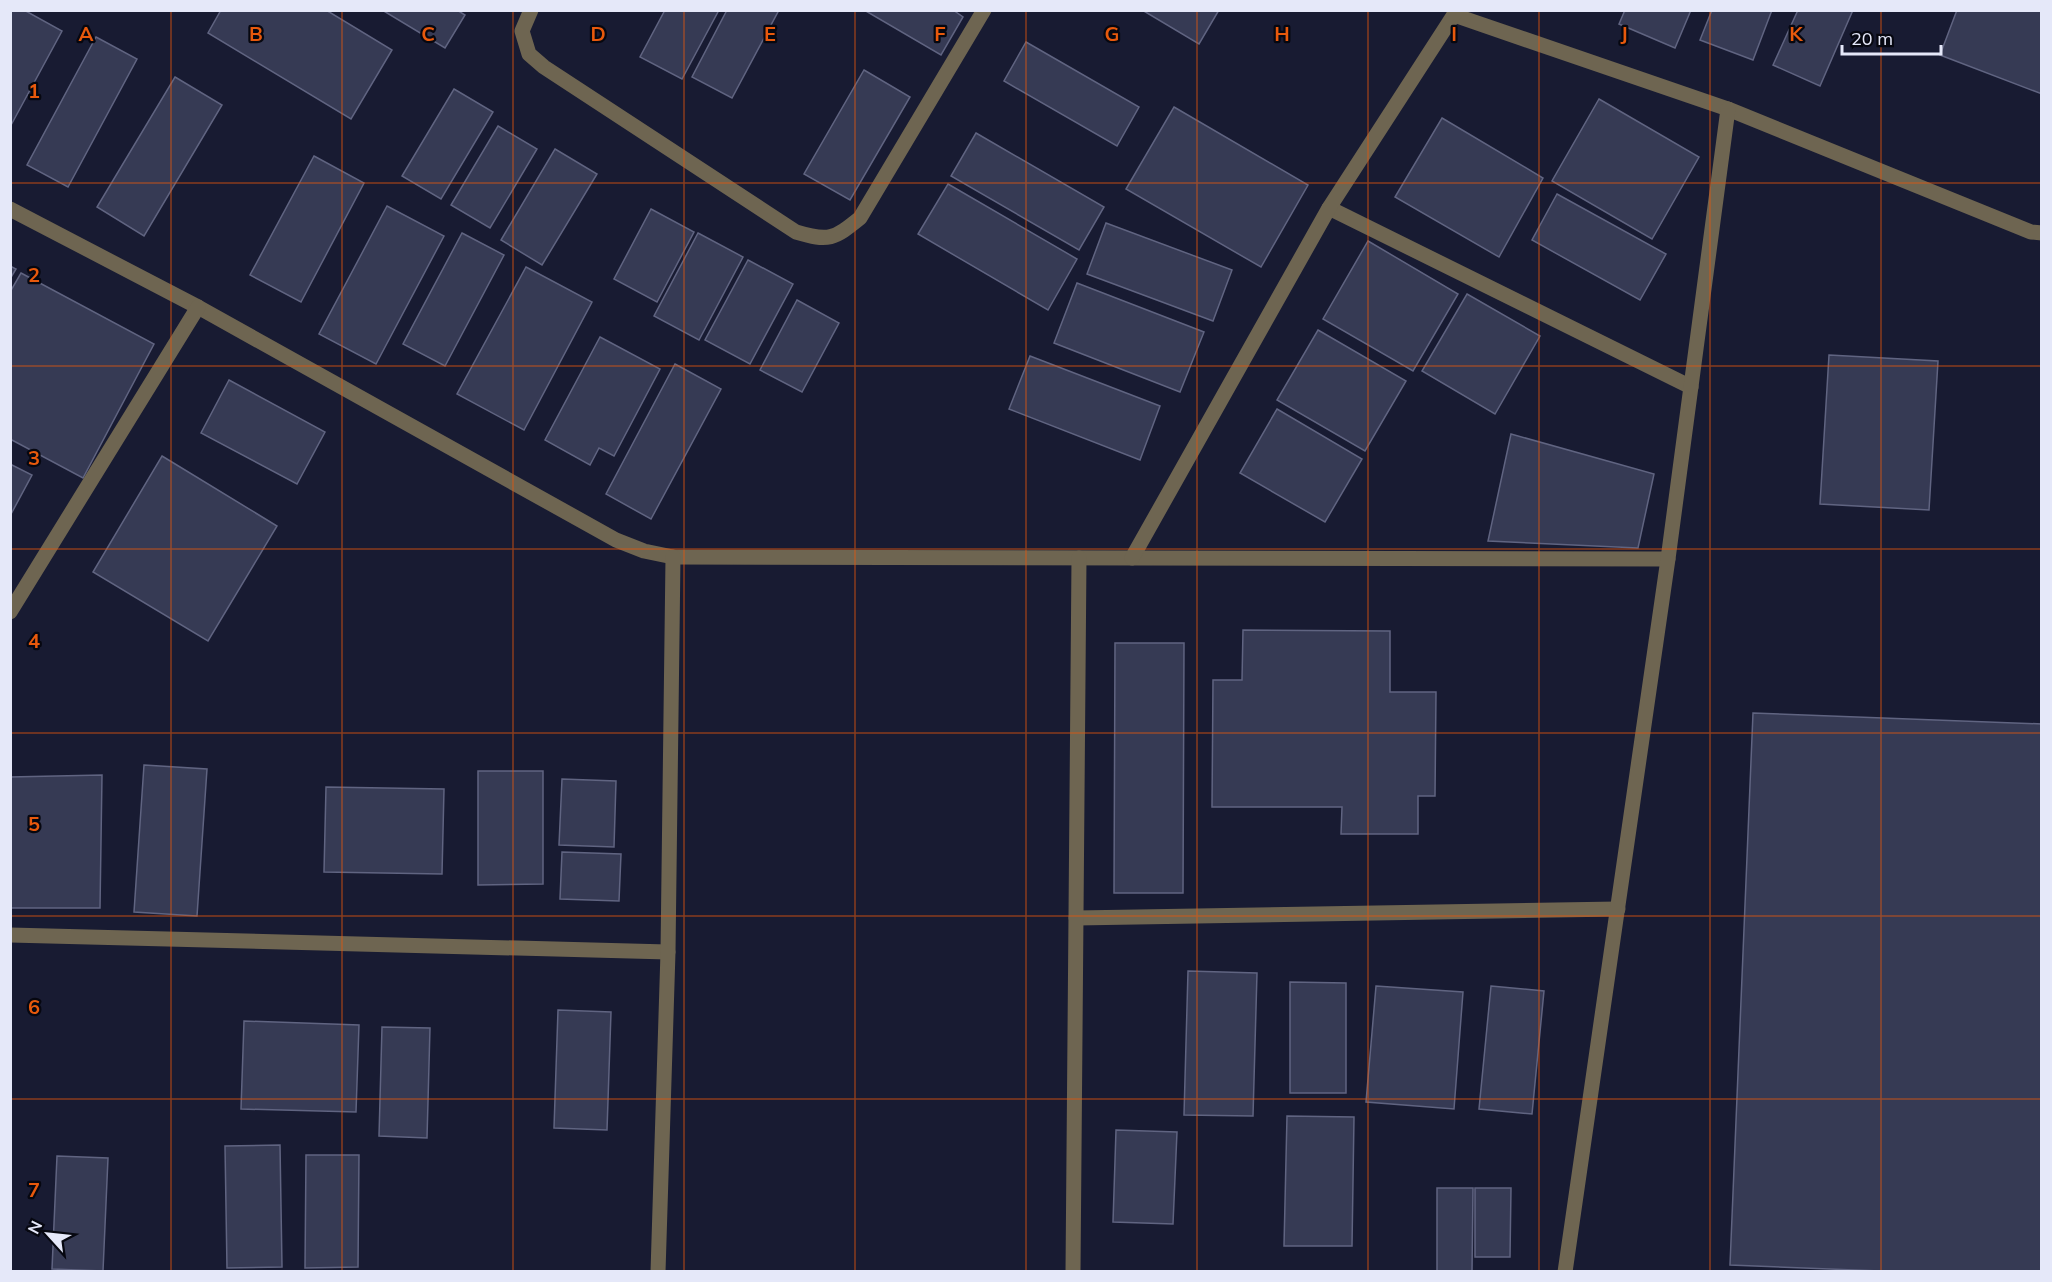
<svg xmlns="http://www.w3.org/2000/svg" width="2052" height="1282" font-family="Mulish,sans-serif">
<style>
.building{fill:#363a54;stroke:#606481;stroke-width:1.5}
.lines{fill:none;stroke-linecap:round;stroke-linejoin:round}
.service{stroke:#6e6551;stroke-width:15}
.grid{fill:none;stroke:#e8590c;stroke-width:1.5;stroke-opacity:0.55}
.grid-label{font-size:20px;text-anchor:middle;font-weight:bold;fill:#e8590c;stroke:#060710;stroke-width:4.5;stroke-linejoin:round;paint-order:stroke}
</style>
<rect width="100%" height="100%" fill="#181b32"/>
<g class="building">
<polygon points="10,10 24,10 62,31 10,127"/>
<polygon points="221,10 326,10 392,50 351,119 208,33"/>
<polygon points="382,10 457,10 465,15 445,48"/>
<polygon points="665,10 719,10 682,79 640,57"/>
<polygon points="727,10 779,10 732,98 692,77"/>
<polygon points="864,10 953,10 963,17 941,55"/>
<polygon points="1142,10 1219,10 1199,44"/>
<polygon points="1625,10 1691,10 1675,48 1619,24"/>
<polygon points="1712,10 1772,10 1753,60 1700,40"/>
<polygon points="1798,10 1853,10 1820,86 1773,65"/>
<polygon points="1957,10 2042,10 2042,94 1940,55"/>
<polygon points="96,37 137,59 68,187 27,165"/>
<polygon points="1026,42 1139,107 1117,146 1004,81"/>
<polygon points="864,70 910,97 850,200 804,174"/>
<polygon points="175,77 222,105 144,236 97,207"/>
<polygon points="454,89 493,112 441,199 402,176"/>
<polygon points="1599,99 1699,157 1652,239 1552,181"/>
<polygon points="1174,107 1308,185 1261,267 1126,189"/>
<polygon points="1442,118 1543,178 1499,257 1395,197"/>
<polygon points="498,126 537,149 490,228 451,205"/>
<polygon points="976,133 1104,207 1079,250 951,176"/>
<polygon points="555,149 597,174 542,265 501,240"/>
<polygon points="314,156 364,183 301,302 250,275"/>
<polygon points="948,184 1077,259 1048,310 918,234"/>
<polygon points="1557,194 1666,254 1640,300 1532,240"/>
<polygon points="387,206 444,236 376,364 319,334"/>
<polygon points="651,209 694,232 657,302 614,279"/>
<polygon points="1106,223 1232,270 1213,321 1087,274"/>
<polygon points="462,233 504,255 445,366 403,344"/>
<polygon points="698,233 743,257 699,340 654,316"/>
<polygon points="1368,241 1458,294 1413,371 1323,319"/>
<polygon points="748,260 793,284 750,364 705,340"/>
<polygon points="10,266 16,269 10,279"/>
<polygon points="526,267 592,302 524,430 457,394"/>
<polygon points="21,273 154,344 83,478 10,439 10,292"/>
<polygon points="1077,283 1204,332 1180,392 1054,343"/>
<polygon points="1467,294 1540,336 1495,414 1422,371"/>
<polygon points="797,300 839,323 802,392 760,370"/>
<polygon points="1318,330 1406,381 1365,451 1277,400"/>
<polygon points="600,337 660,369 614,456 599,448 590,465 545,440"/>
<polygon points="1829,355 1938,361 1929,510 1820,504"/>
<polygon points="1030,356 1160,406 1140,460 1009,409"/>
<polygon points="675,364 721,389 651,519 606,494"/>
<polygon points="229,380 325,432 297,484 201,433"/>
<polygon points="1277,409 1362,459 1325,522 1240,473"/>
<polygon points="1511,434 1654,474 1638,548 1488,541"/>
<polygon points="162,456 277,526 208,641 93,572"/>
<polygon points="10,464 32,475 10,516"/>
<polygon points="1243,630 1390,631 1390,692 1436,692 1435,796 1418,796 1418,834 1341,834 1342,807 1212,807 1213,680 1242,680"/>
<polygon points="1115,643 1184,643 1183,893 1114,893"/>
<polygon points="1753,713 2042,724 2042,1272 1906,1272 1730,1265"/>
<polygon points="144,765 207,769 197,916 134,912"/>
<polygon points="478,771 543,771 543,884 478,885"/>
<polygon points="102,775 100,908 10,908 10,777"/>
<polygon points="562,779 616,781 614,847 559,845"/>
<polygon points="326,787 444,789 442,874 324,872"/>
<polygon points="562,852 621,854 619,901 560,899"/>
<polygon points="1188,971 1257,973 1253,1116 1184,1115"/>
<polygon points="1290,982 1346,983 1346,1093 1290,1093"/>
<polygon points="1376,986 1463,992 1454,1109 1366,1102"/>
<polygon points="1491,986 1544,991 1532,1114 1479,1109"/>
<polygon points="558,1010 611,1012 607,1130 554,1128"/>
<polygon points="244,1021 359,1025 356,1112 241,1109"/>
<polygon points="382,1027 430,1028 427,1138 379,1136"/>
<polygon points="1287,1116 1354,1117 1352,1246 1284,1246"/>
<polygon points="1116,1130 1177,1132 1173,1224 1113,1222"/>
<polygon points="280,1145 282,1267 227,1268 225,1146"/>
<polygon points="306,1155 359,1155 358,1267 305,1268"/>
<polygon points="57,1156 108,1158 103,1271 52,1269"/>
<polygon points="1437,1188 1473,1188 1472,1272 1437,1272"/>
<polygon points="1475,1188 1511,1188 1510,1257 1475,1257"/>
</g>
<g class="lines">
<g class="service">
<path d="M531 10 522 31 529 54 544 67 796 232C829 242 834 239 860 218L984 10"/>
<polyline points="1454,15 1728,109 2031,232 2042,233"/>
<polyline points="1329,208 1691,387"/>
<polyline points="10,209 198,307 616,540 644,551 673,557 1668,559"/>
<polyline points="1132,558 1329,208 1457,10"/>
<polyline points="10,612 198,307"/>
<polyline points="1076,918 1618,909"/>
<polyline points="10,935 668,952"/>
<polyline points="658,1272 668,952 673,557"/>
<polyline points="1073,1272 1079,558"/>
<polyline points="1565,1272 1668,559 1728,109"/>
</g>
</g>
<path class="grid" d="M171 10V1272M342 10V1272M513 10V1272M684 10V1272M855 10V1272M1026 10V1272M1197 10V1272M1368 10V1272M1539 10V1272M1710 10V1272M1881 10V1272M10 183H2042M10 366H2042M10 549H2042M10 733H2042M10 916H2042M10 1099H2042"/>
<g class="grid-label">
<text x="86" y="41">A</text>
<text x="256" y="41">B</text>
<text x="428" y="41">C</text>
<text x="598" y="41">D</text>
<text x="770" y="41">E</text>
<text x="940" y="41">F</text>
<text x="1112" y="41">G</text>
<text x="1282" y="41">H</text>
<text x="1454" y="41">I</text>
<text x="1624" y="41">J</text>
<text x="1796" y="41">K</text>
<text x="34" y="98">1</text>
<text x="34" y="282">2</text>
<text x="34" y="465">3</text>
<text x="34" y="648">4</text>
<text x="34" y="831">5</text>
<text x="34" y="1014">6</text>
<text x="34" y="1197">7</text>
</g>
<rect width="2052" height="1282" fill="none" stroke="#e5e8f9" stroke-width="24"/>
<g transform="translate(48 1234) rotate(297)" stroke="#060710" stroke-width="4.5" paint-order="stroke">
<path d="M0-4.5L10 22L0 15L-10 22Z" fill="#e5e8f9"/>
<text y="-9" font-size="16" font-weight="bold" text-anchor="middle" fill="#e5e8f9">N</text>
</g>
<path d="M1842 45v9h99v-9" fill="none" stroke="#e5e8f9" stroke-width="3"/>
<text x="1851" y="45" font-size="18" fill="#e5e8f9" stroke="#060710" stroke-width="4.5" paint-order="stroke">20 m</text>
</svg>
